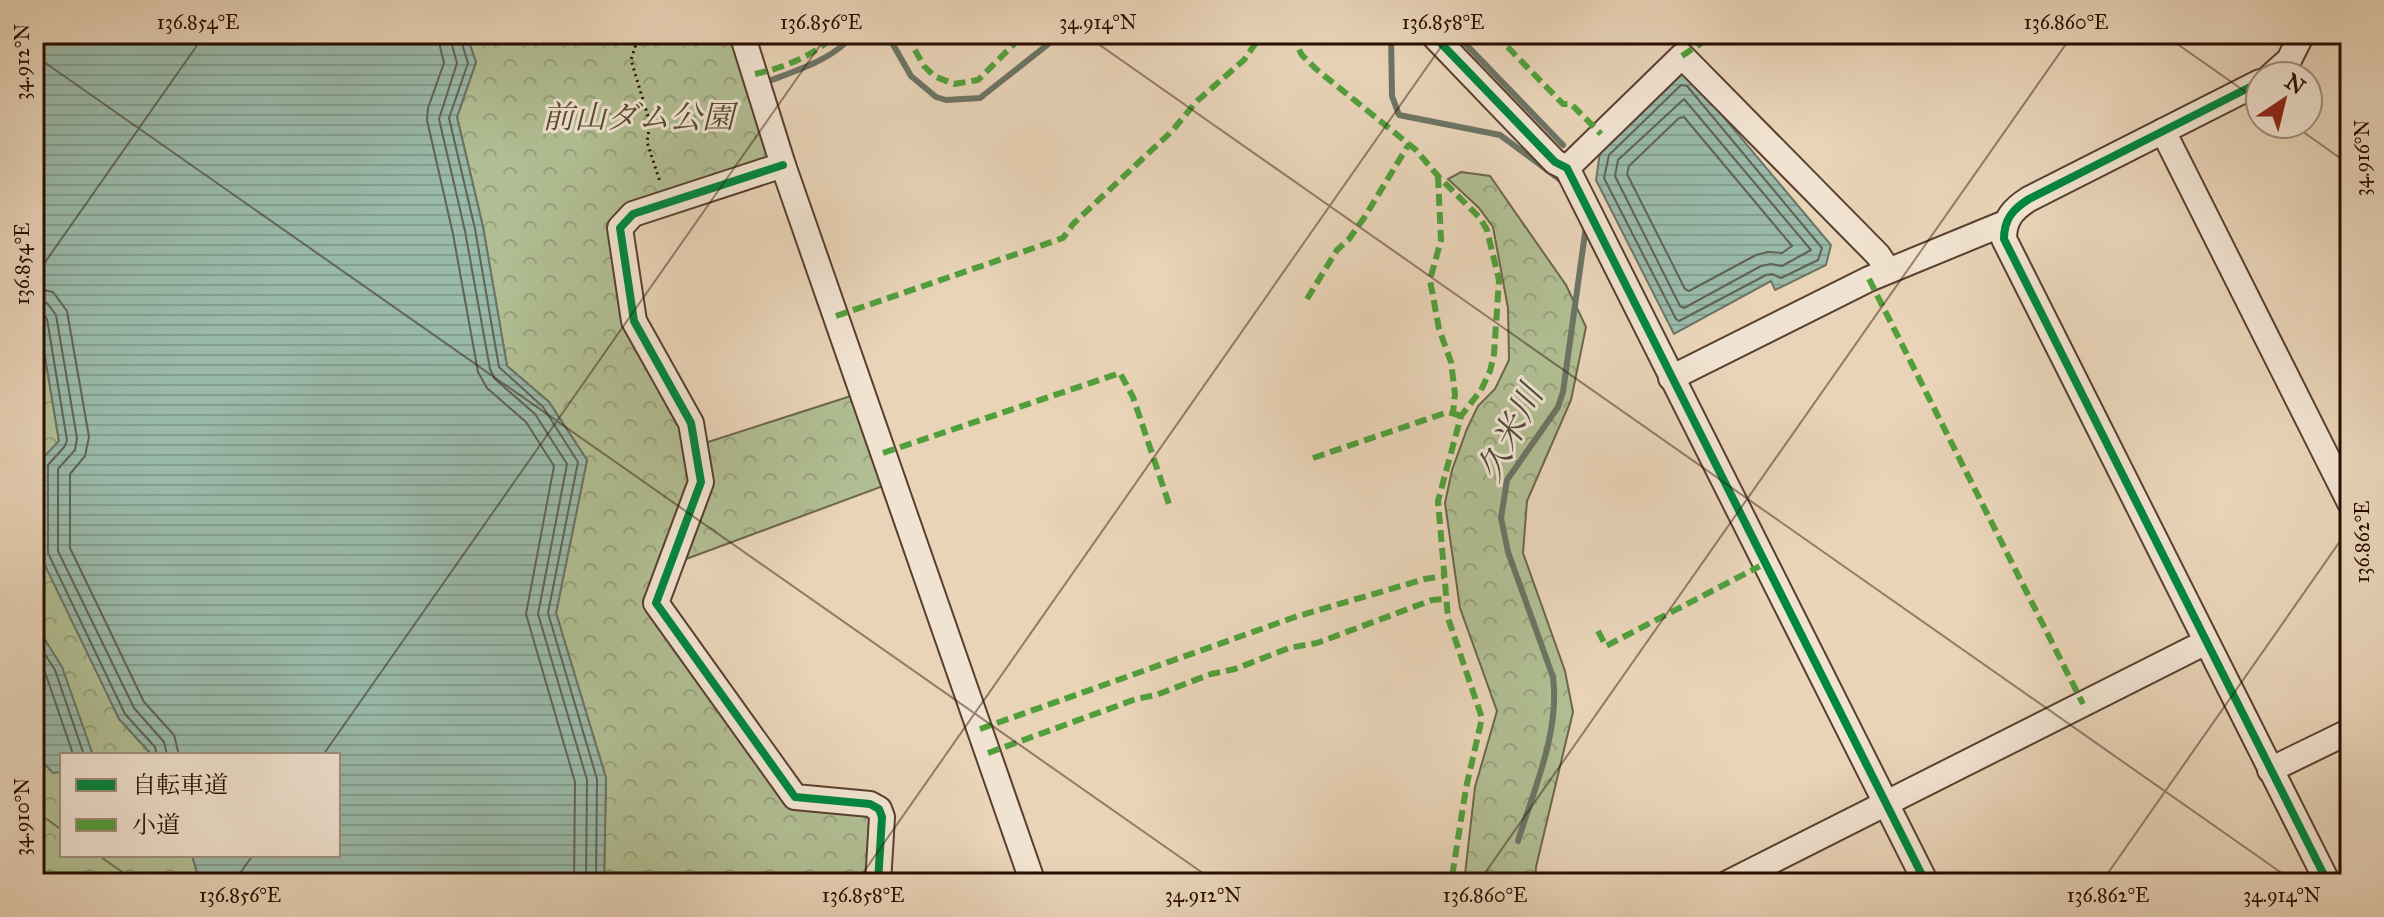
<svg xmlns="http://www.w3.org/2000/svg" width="2384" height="917" font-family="'IM FELL Great Primer','Noto Serif JP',serif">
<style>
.forest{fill:url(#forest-crowns);stroke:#6d664a;stroke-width:2}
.water{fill:url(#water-rules);stroke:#6c7465;stroke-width:2}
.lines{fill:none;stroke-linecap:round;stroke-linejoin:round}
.shore{stroke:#616354;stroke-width:2}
.stream{stroke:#6c7465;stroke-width:6}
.minor-casing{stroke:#593f2e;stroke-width:28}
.path{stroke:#290d00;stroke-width:3;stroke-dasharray:2 4;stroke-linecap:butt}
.minor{stroke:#f1e3d1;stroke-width:24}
.quiet{stroke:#519f3c;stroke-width:6;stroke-dasharray:12 6;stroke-linecap:butt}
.cycleway-casing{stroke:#f1e3d1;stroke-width:13}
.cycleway{stroke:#00873e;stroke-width:8}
.ticks{fill:none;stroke:#290d00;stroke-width:2;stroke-opacity:0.45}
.labels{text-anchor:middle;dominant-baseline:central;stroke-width:6;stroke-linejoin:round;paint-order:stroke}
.park-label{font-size:32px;font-style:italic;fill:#594b33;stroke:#f1e3d1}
.water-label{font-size:34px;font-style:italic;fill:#50493b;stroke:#f1e3d1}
.neatline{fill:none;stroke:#290d00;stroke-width:3}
.ticks-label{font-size:20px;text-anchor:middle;fill:#290d00}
</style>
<defs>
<pattern id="forest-crowns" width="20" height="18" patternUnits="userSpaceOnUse" patternTransform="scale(2)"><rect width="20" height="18" fill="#b1be93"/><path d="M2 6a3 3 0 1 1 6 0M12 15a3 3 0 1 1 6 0" fill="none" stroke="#98a27d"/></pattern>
<pattern id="water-rules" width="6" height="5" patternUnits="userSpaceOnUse" patternTransform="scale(2)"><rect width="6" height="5" fill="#99b9a9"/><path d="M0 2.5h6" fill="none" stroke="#849e90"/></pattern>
</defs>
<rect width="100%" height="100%" fill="#e9d4b8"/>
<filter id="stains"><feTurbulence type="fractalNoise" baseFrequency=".0025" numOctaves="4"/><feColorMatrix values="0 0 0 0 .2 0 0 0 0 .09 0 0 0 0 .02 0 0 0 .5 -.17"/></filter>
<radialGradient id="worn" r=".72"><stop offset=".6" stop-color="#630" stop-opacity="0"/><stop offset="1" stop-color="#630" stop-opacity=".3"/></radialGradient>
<g class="forest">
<polygon points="466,34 733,34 772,156 629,210 629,321 686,426 695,482 649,604 788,796 874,813 871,883 604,883 606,778 556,613 587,460 549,402 507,366 483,227 457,117 476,62"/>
<polygon points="1461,172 1490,176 1566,285 1586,327 1571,400 1527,501 1523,553 1565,671 1573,712 1536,867 1535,883 1464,883 1475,787 1497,711 1460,608 1445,503 1452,470 1467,429 1478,406 1495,389 1509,360 1508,308 1493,227 1479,208 1448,179"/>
<polygon points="34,312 39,320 59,441 119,719 152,755 62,755 62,855 192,855 200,883 34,883"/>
<polygon points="854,395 886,485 686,559 710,494 705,443"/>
</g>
<g class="water">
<polygon points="34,34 466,34 476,62 457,117 483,227 507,366 549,402 587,460 556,613 606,778 604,883 200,883 192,855 338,855 338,755 152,755 119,719 40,555 40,461 59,441 39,320 34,312"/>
<polygon points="1685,71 1831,245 1826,265 1775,290 1771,281 1674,334 1596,180 1600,152"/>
<polygon points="34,622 62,667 93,755 62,755 62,772 53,773 34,753"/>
</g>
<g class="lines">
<g class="shore">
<polyline points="437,34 444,63 428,108 427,120 453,234 478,372 487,388 526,422 554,466 526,614 575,782 574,883"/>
<polyline points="449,34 457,63 439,119 465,231 490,369 495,379 535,414 567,464 538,614 587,780 586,883"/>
<polyline points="459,34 468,63 449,118 475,229 499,367 543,407 578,462 548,613 597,779 596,883"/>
<polygon points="1681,85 1687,86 1822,248 1818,260 1781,278 1772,274 1766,275 1679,321 1676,319 1604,178 1609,155"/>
<polygon points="1684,99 1811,250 1782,266 1771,264 1761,266 1684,308 1680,306 1615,176 1618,160"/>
<polygon points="1684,117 1792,246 1782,253 1768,252 1756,255 1689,291 1685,289 1627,174 1629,166 1679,118"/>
<polyline points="34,288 53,292 67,311 89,437 85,456 70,474 70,548 144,702 174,735 179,755"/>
<polyline points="34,300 47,303 56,315 77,438 75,450 58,469 58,551 134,708 164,742 167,755"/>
<polyline points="34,310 42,312 47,319 67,440 65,446 48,465 48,553 125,714 155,747 157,755"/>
<polyline points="34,637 55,670 84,755"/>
<polyline points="34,655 46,675 72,751 71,755"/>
</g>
<g class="stream">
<polyline points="887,34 911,76 936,97 946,100 980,98 1061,34"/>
<polyline points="1391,34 1392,96 1399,115 1500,135 1566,184"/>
<polyline points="1456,34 1563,145"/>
<path d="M769 81C798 70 834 59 854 34"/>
<path d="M1518 841C1534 789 1560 732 1553 677L1508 552 1501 518 1507 480 1558 407 1563 392 1586 226"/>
</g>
<defs>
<g id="minor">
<polyline points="742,34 783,165 1033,883"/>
<polyline points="1432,34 1555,162 1567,168 1926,883"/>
<polyline points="2271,76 2289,60 2302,34"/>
<path d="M2260 82 2029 199C2013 209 2004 219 2004 239L2328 883"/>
<polyline points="2163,131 2350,503"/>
<polyline points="783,165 633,214 620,228 634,321 691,423 701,482 656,603 795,797 870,804 879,809 882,817 878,883"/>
<polyline points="1567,168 1682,56 1878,255 1888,270"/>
<polyline points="1671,378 1869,279 2005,223"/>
<polyline points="2270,770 2350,731"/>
<polyline points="1728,883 2206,642"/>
</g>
</defs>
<use href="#minor" class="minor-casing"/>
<g class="path">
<polyline points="649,34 636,44 631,60 650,123 647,142 660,182"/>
<polyline points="34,872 39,883"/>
</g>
<use href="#minor" class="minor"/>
<g class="quiet">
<polyline points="906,34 924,66 934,76 954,84 978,80 1024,34"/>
<polyline points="1290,34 1302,55 1316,69 1416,150 1438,176 1480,218 1487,230 1499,280 1494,354 1490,371 1481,390 1461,416 1438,501 1448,618 1482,718 1466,788 1451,883"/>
<polyline points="1495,34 1563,104 1571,104 1601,134"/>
<polyline points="2345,34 2350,43"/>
<polyline points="1682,56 1700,44 1707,34"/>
<path d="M755 74C783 68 816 55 836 34"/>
<polyline points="1438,176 1441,240 1430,280 1439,329 1451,362 1455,394 1453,413"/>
<polyline points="1869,279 2083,704"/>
<polyline points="1307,299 1337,250 1349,239 1364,218 1409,144"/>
<polyline points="836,316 1063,238 1073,224 1172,131 1197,101 1244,60 1262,34"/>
<polyline points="883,453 1120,373 1133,397 1170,507"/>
<polyline points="1313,458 1448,412 1461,416"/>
<polyline points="1598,631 1606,646 1764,564"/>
<polyline points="980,729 1295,617 1425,579 1444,576"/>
<polyline points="988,753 1136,699 1156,695 1211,674 1235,669 1289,648 1317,643 1432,600 1446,599"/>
</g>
<defs>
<g id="cycleway">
<polyline points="1432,34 1555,162 1567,168 1926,883"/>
<path d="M2260 82 2029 199C2013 209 2004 219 2004 239L2328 883"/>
<polyline points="783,165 633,214 620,228 634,321 691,423 701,482 656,603 795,797 870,804 879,809 882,817 878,883"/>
</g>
</defs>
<use href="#cycleway" class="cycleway-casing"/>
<use href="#cycleway" class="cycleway"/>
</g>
<path class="ticks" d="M1084 34 2296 883M2163 34 2260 102M34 55 1217 883M2292 124 2350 165M34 278 205 34M323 755 828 34M34 810 62 830M98 855 138 883M233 883 253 855M856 883 1450 34M1478 883 2073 34M2101 883 2350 527"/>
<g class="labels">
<g class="park-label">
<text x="638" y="117">前山ダム公園</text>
</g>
<g class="water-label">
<text transform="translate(1510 433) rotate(-63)">久米川</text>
</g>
</g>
<rect width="2384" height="917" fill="none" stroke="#e9d4b8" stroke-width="88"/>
<rect x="60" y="753" width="280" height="104" fill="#f1e3d1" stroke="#a18d7d" stroke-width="2"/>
<rect x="76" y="779" width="40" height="12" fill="#00873e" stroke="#a18d7d" stroke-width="2"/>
<text x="132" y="793" font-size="24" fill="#290d00">自転車道</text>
<rect x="76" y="819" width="40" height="12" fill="#519f3c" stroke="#a18d7d" stroke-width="2"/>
<text x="132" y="833" font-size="24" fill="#290d00">小道</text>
<g transform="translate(2284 100) rotate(35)"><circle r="38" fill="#f1e3d1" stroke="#a18d7d" stroke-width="2"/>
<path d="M0-6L14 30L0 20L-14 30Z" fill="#8f2418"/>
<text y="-12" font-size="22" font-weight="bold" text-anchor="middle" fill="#290d00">N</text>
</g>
<rect x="44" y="44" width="2296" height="829" class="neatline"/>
<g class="ticks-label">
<text x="198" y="29">136.854°E</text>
<text x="821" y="29">136.856°E</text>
<text x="1098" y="29">34.914°N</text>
<text x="1443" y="29">136.858°E</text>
<text x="2066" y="29">136.860°E</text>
<text transform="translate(22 62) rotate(-90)" y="7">34.912°N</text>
<text transform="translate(2362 158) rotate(-90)" y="7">34.916°N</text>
<text transform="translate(22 264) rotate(-90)" y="7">136.854°E</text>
<text transform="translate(2362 542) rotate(-90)" y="7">136.862°E</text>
<text transform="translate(22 817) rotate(-90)" y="7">34.910°N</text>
<text x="240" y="902">136.856°E</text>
<text x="863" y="902">136.858°E</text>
<text x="1203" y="902">34.912°N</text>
<text x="1485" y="902">136.860°E</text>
<text x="2108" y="902">136.862°E</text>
<text x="2282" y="902">34.914°N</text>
</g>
<rect width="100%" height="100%" filter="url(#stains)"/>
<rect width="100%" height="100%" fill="url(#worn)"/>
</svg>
